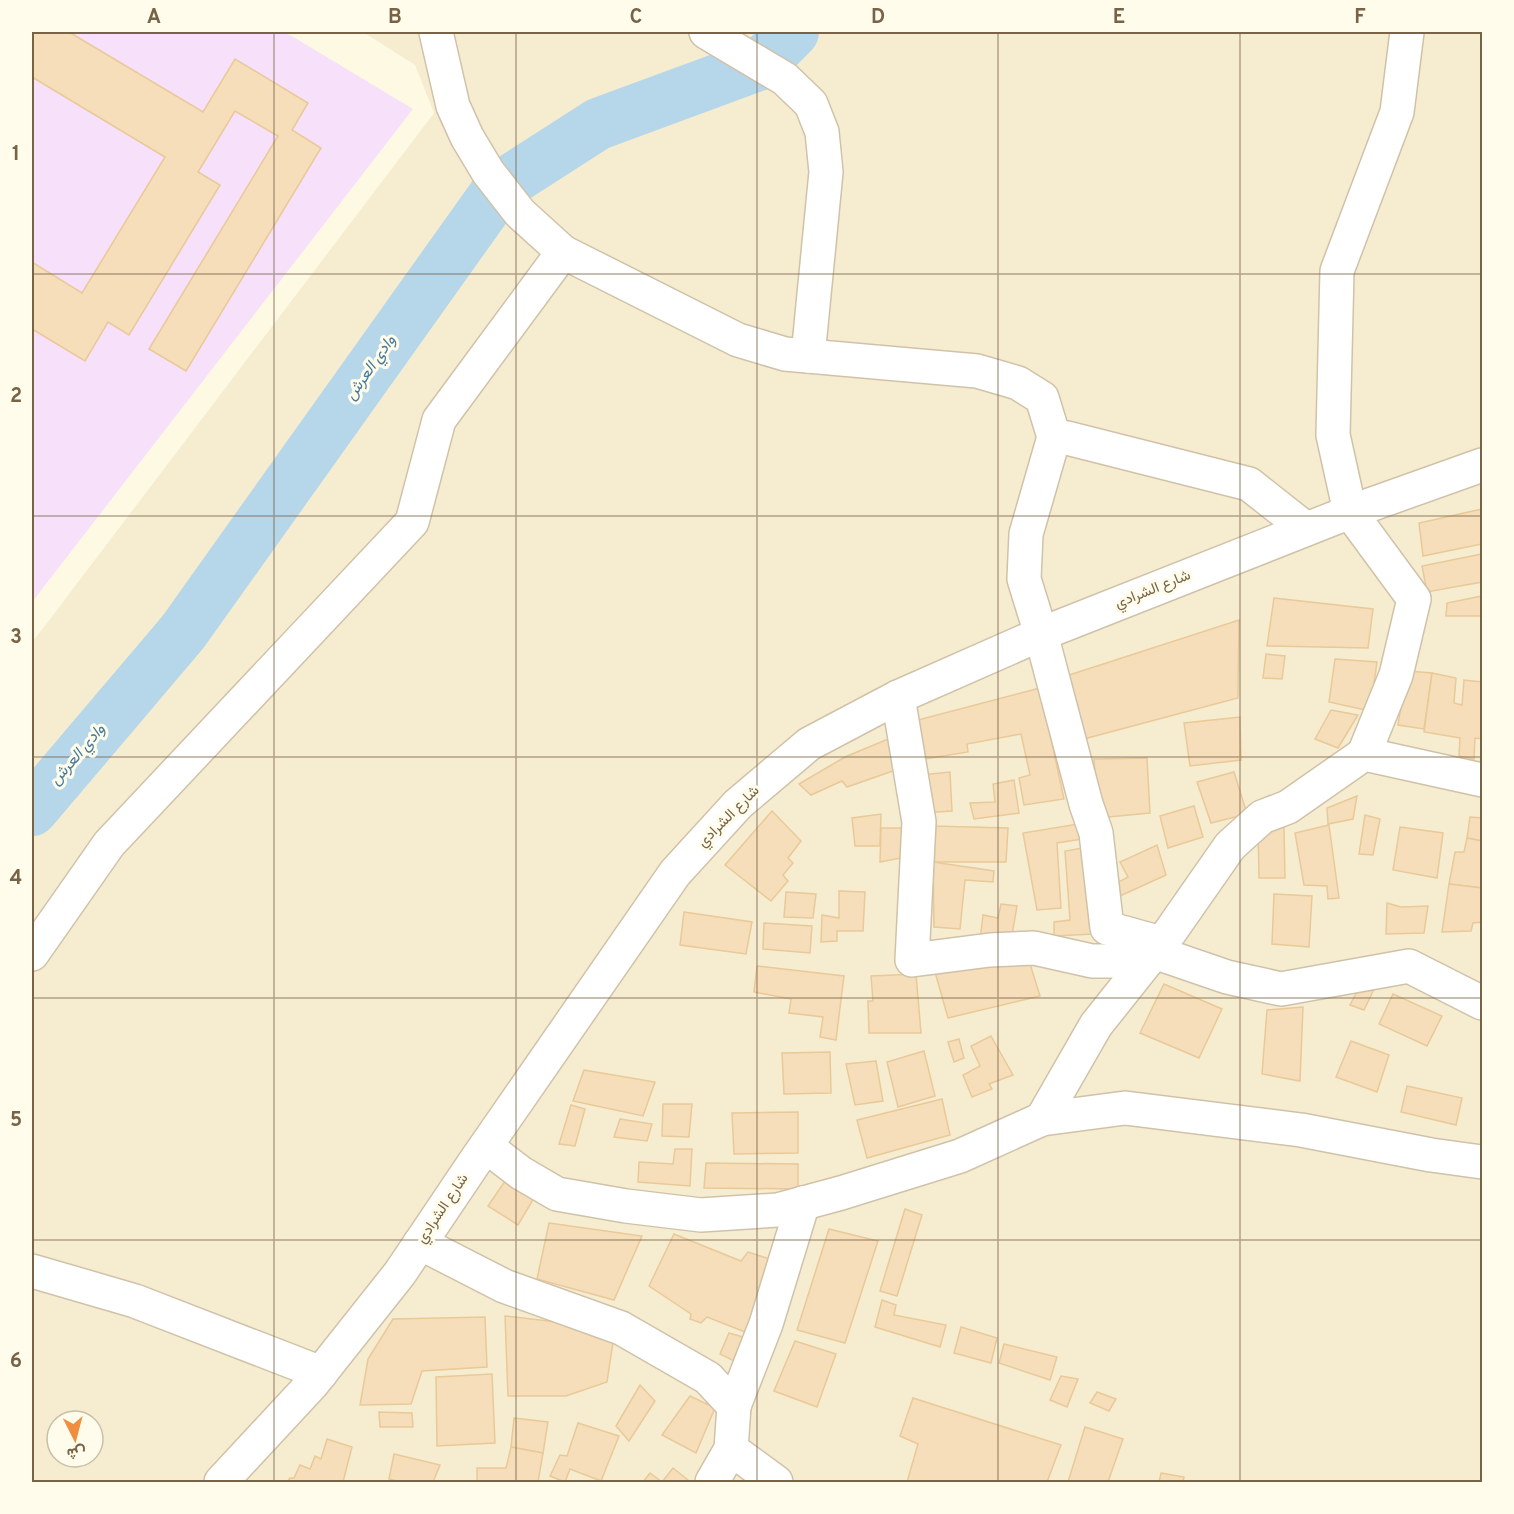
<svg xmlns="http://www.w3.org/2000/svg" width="1514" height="1514" font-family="Overpass,Vazirmatn,sans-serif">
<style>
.residential{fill:#f6edd1;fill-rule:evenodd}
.education{fill:#f6e0fa}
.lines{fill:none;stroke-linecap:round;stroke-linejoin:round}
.river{stroke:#b6d6e9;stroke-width:52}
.building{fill:#f5deb9;stroke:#e9c998;stroke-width:1.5}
.minor-casing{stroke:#d0c2a9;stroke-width:36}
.minor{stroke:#fff;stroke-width:33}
.grid{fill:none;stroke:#786347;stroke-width:1.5;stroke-opacity:0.55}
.labels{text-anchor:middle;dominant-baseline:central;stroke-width:6;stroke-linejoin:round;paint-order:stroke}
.street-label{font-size:15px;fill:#786347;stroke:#fffceb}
.water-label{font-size:16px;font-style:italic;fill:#447a9c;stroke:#fffceb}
.neatline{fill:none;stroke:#786347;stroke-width:2}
.grid-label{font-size:20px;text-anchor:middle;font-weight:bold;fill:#786347}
</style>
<rect width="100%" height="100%" fill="#fef9e3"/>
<path class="residential" d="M363 32H1482V1482H32V642L44 627 434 113 415 65ZM57 1421H93V1457H57Z"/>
<polygon class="education" points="32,32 285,32 413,109 32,602"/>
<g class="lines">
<polyline class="river" points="32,810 183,632 500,187 598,124 761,64 793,32"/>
</g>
<g class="building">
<polygon points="32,32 69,32 203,112 235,59 308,103 292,130 321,148 186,371 149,349 278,136 235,111 198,172 220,185 129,335 108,322 85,361 32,329 32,262 82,293 165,157 32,77"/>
<polygon points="1482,509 1482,544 1423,556 1419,523"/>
<polygon points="1482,554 1482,582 1427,592 1422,566"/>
<polygon points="1482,596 1482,616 1446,616 1447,603"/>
<polygon points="1274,598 1373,609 1368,648 1267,646"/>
<polygon points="1239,620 1238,698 1080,740 1063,677"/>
<polygon points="1266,654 1285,656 1282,679 1263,678"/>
<polygon points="1335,659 1377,662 1370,711 1329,702"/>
<polygon points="1407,671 1432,673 1424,729 1398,725"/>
<polygon points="1432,673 1456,678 1454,703 1462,705 1464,680 1482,682 1482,739 1475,738 1474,759 1459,756 1460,738 1424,732"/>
<polygon points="1040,688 1064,799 1024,805 1019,778 1030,775 1021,734 967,744 968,752 919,760 914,721"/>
<polygon points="1331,710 1358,715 1338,748 1315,739"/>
<polygon points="1240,717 1241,760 1190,766 1184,723"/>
<polygon points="900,734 907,766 847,787 842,781 811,795 799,784 845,757"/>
<polygon points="1147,758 1150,813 1098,818 1094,759"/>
<polygon points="950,772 952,811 923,813 921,775"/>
<polygon points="1234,772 1247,814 1211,823 1197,782"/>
<polygon points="1014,780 1019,813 974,819 970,803 995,802 993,784"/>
<polygon points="1357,796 1353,819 1328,824 1327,808"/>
<polygon points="1194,806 1203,837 1168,848 1160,816"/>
<polygon points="772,811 801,841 788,858 793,863 783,875 788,881 771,901 725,865"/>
<polygon points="881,814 880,846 855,846 852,818"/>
<polygon points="1365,815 1380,819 1373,855 1359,854"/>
<polygon points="1470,817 1482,818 1482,841 1467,838"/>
<polygon points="1084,823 1089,838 1057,843 1061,908 1037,910 1023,833"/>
<polygon points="1329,825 1339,898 1328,899 1327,886 1304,885 1295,833"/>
<polygon points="932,826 1008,828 1006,862 933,862"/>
<polygon points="1400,827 1443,833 1437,878 1393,870"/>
<polygon points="881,828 903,828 906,857 880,862"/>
<polygon points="1258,828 1284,828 1285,878 1259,878"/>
<polygon points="1467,838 1482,841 1482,888 1449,884 1455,852 1464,852"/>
<polygon points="1157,845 1166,875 1120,896 1115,884 1128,877 1120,862"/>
<polygon points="1094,846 1094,934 1054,936 1054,922 1070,920 1065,851"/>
<polygon points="933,862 994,871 993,882 965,880 960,929 934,927"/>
<polygon points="1449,884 1482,888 1482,922 1473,923 1471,931 1442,932"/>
<polygon points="839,891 865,892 863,931 837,931 837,941 821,942 822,915 839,918"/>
<polygon points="786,892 816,894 813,918 784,917"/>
<polygon points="1274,894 1312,896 1309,947 1272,944"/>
<polygon points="1387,903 1401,907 1428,906 1424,933 1386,934"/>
<polygon points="1001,904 1017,906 1012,935 980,940 983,915 998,918"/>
<polygon points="684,912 752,922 746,954 680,945"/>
<polygon points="764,923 812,926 810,953 763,949"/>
<polygon points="1026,951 1040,996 948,1018 935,972"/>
<polygon points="757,966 844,976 836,1040 820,1037 823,1017 789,1013 791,999 754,992"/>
<polygon points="916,974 921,1033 869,1033 868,1001 873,1001 871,976"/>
<polygon points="1363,980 1376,985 1364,1010 1350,1005"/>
<polygon points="1164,984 1222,1009 1199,1058 1140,1033"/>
<polygon points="1393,994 1442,1016 1427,1046 1379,1024"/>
<polygon points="1303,1007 1300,1081 1262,1074 1267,1010"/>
<polygon points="991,1036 1013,1075 989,1084 992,1089 972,1097 963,1075 980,1066 971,1046"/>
<polygon points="959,1039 964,1058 954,1062 948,1042"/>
<polygon points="1351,1041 1389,1055 1377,1092 1336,1077"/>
<polygon points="924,1051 935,1096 898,1107 887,1062"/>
<polygon points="830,1052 831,1093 784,1094 782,1053"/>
<polygon points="876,1061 883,1101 855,1105 846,1064"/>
<polygon points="584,1070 655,1082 643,1116 573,1101"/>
<polygon points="1407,1086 1462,1098 1456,1125 1401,1112"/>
<polygon points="942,1099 950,1135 867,1158 857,1120"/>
<polygon points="663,1104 692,1104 689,1137 662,1136"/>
<polygon points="571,1105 585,1109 575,1146 559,1144"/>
<polygon points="798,1112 798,1153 734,1154 732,1113"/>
<polygon points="620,1119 652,1124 647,1141 614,1137"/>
<polygon points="675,1149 692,1149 690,1186 638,1182 639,1162 673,1164"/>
<polygon points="706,1163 798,1164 798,1189 704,1188"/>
<polygon points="505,1181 534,1198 518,1225 488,1206"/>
<polygon points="905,1209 922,1215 897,1296 880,1291"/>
<polygon points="549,1223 642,1236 614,1300 537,1279"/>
<polygon points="829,1229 878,1241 845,1343 797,1330"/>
<polygon points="674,1234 741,1261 748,1252 773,1260 745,1332 707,1317 701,1323 690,1319 691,1314 649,1286"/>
<polygon points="882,1300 896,1305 894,1315 946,1325 940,1347 875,1327"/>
<polygon points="505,1316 574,1324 614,1336 607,1382 566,1396 508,1396"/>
<polygon points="485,1317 487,1367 422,1371 411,1404 360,1405 368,1359 393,1319"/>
<polygon points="961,1327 997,1338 991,1363 954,1353"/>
<polygon points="729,1333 743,1337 734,1361 720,1354"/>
<polygon points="795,1341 836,1354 817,1407 774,1391"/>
<polygon points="1004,1344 1057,1357 1050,1380 999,1363"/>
<polygon points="492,1374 495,1443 437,1446 436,1377"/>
<polygon points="1061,1376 1078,1379 1067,1407 1050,1400"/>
<polygon points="640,1385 655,1401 629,1441 616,1426"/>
<polygon points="1097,1392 1116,1399 1109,1411 1090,1403"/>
<polygon points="690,1396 715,1408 696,1453 662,1435"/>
<polygon points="913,1398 1061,1445 1047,1482 928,1481 907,1482 918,1444 900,1436"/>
<polygon points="379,1412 412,1413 413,1427 380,1427"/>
<polygon points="514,1418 548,1422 543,1453 511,1447"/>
<polygon points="578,1423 619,1436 601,1481 570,1469 565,1482 550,1476 560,1455 567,1456"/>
<polygon points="1085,1427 1123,1439 1108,1482 1068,1482"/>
<polygon points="327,1439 352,1447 343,1482 287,1482 290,1478 294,1478 300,1465 310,1469 315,1456 321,1459"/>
<polygon points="511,1447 543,1453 538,1482 477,1482 477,1468 506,1468"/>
<polygon points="394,1454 440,1465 433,1482 402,1482 389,1479"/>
<polygon points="673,1468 688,1480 686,1482 662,1482"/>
<polygon points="650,1473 662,1482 643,1482"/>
<polygon points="1161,1473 1184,1477 1183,1482 1159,1482"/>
</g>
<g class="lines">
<defs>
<g id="minor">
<polyline points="436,32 453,106 467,137 488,172 520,213 563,252 738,340 785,354 977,371 1018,383 1042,398 1054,437 1026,534 1024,579 1041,634 1086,804 1096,833 1107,928 1161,943"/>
<polyline points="706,32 785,79 811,104 822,132 826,172 808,356"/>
<polyline points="1054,437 1067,438 1249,484 1306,529"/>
<polyline points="898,697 919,822 912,960 990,950 1034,948 1092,961 1147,961"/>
<polyline points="1364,754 1396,675 1414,599 1350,512 1333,435 1337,271 1397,112 1407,32"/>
<polyline points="1154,952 1227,977 1281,989 1409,966 1482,1003"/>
<polyline points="32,954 109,844 412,522 439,420 563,252"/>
<polyline points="1042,1119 1096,1025 1170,932 1230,846 1262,817 1288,807 1364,754 1482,780"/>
<polyline points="487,1147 521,1173 557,1194 626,1206 701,1215 778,1210 841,1193 960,1156 1042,1119 1125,1108 1301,1130 1431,1155 1482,1162"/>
<polyline points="420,1243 504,1286 621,1328 708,1378 734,1406 766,1324 803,1203"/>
<polyline points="32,1271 135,1301 321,1373"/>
<polyline points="731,1449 776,1482"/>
<polyline points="221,1482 312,1384 400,1273 474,1163 675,873 738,804 809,744 898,697 1041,634 1350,512 1482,465"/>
<polyline points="712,1482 731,1449 734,1406"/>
</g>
</defs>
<use href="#minor" class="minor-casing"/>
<use href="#minor" class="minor"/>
</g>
<path class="grid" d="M274 32V1482M516 32V1482M757 32V1482M998 32V1482M1240 32V1482M32 274H1482M32 516H1482M32 757H1482M32 998H1482M32 1240H1482"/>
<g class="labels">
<g class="street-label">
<text transform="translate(1153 590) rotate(-22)">شارع الشرادي</text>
<text transform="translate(729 817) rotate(-45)">شارع الشرادي</text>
<text transform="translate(443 1209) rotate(-56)">شارع الشرادي</text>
</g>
<g class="water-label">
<text transform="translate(371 368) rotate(-55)">وادي العرش</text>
<text transform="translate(78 755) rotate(-49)">وادي العرش</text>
</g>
</g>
<rect width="1514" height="1514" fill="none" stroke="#fffceb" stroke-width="66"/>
<g transform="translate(75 1439) rotate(174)"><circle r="28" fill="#fffceb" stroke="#c9bfa9" stroke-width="1.5"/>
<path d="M0-4.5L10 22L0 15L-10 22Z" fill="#f08e3f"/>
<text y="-9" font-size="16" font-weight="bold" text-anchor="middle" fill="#786347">ش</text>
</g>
<rect x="33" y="33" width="1448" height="1448" class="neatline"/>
<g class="grid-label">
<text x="154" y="23">A</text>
<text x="395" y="23">B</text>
<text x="636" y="23">C</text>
<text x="878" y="23">D</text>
<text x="1119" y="23">E</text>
<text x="1360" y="23">F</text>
<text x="16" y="160">1</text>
<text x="16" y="402">2</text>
<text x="16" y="643">3</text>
<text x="16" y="884">4</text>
<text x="16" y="1126">5</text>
<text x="16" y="1367">6</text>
</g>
</svg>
